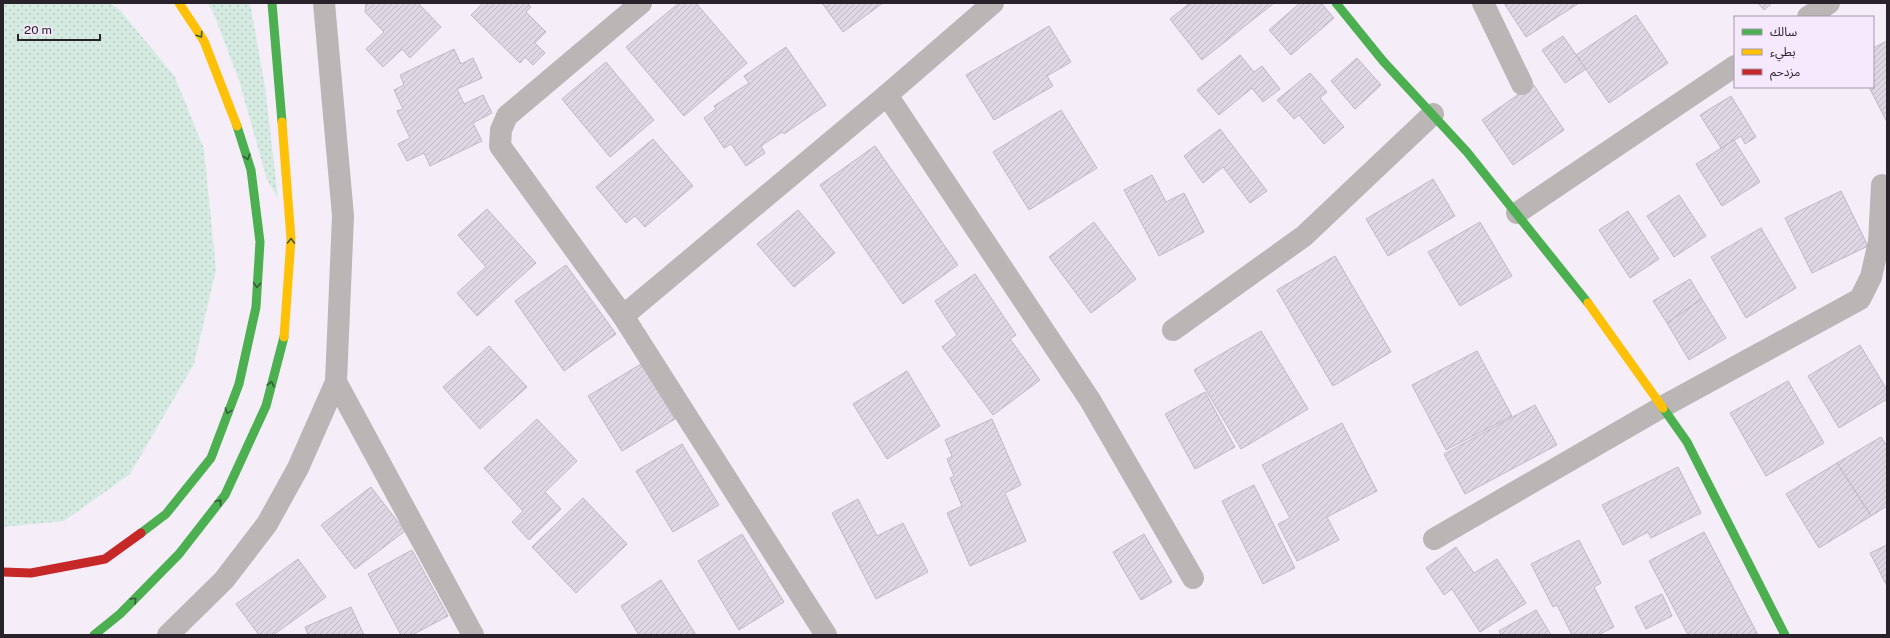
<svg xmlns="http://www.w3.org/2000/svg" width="1890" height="638" font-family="'Public Sans','Noto Sans Arabic',sans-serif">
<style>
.green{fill:url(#green-dots)}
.building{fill:url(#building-hatch);stroke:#bfb9c3}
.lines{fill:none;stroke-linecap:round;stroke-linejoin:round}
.street{stroke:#b9b6b5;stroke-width:22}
.fast{stroke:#4caf50;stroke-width:9}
.slow{stroke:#ffc107;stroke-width:9}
.jam{stroke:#c62828;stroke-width:9}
.oneway{stroke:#365a3a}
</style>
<defs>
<pattern id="green-dots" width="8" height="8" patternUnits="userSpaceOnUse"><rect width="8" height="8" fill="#d5eae0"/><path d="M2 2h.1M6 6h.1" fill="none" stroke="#b7c8c0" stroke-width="1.8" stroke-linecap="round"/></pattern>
<pattern id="building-hatch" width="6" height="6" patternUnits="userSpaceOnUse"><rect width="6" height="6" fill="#dfd7e4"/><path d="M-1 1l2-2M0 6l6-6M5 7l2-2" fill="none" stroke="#bfb8c4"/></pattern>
</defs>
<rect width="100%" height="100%" fill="#f5eef9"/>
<g class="green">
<polygon points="3,3 110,3 120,10 175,77 204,149 216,270 194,364 130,474 64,521 3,527"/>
<polygon points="207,3 250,3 265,87 278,198 267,180 239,80 213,12"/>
</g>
<g class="building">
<polygon points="366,3 418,3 441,27 410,58 402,49 383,67 366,49 384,32 365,12"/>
<polygon points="483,3 527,3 531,7 526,12 546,32 535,43 545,53 533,65 525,57 520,63 471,15"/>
<polygon points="679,3 696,3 747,63 684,116 626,47"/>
<polygon points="822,3 883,3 843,32"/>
<polygon points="1190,3 1274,3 1202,60 1170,19"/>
<polygon points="1300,3 1321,3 1334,18 1291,55 1269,30"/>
<polygon points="1504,3 1579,3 1526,37"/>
<polygon points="1758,3 1772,3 1764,10"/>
<polygon points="1636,15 1668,63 1609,103 1576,55"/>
<polygon points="1049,26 1071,62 1047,76 1053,86 994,120 966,75"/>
<polygon points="1563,36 1586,69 1565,83 1542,50"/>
<polygon points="1887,41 1887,122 1869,87 1873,87 1873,48"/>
<polygon points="786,47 826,105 784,134 782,132 761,146 765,153 746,166 731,144 724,148 704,118 716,109 714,106 749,83 744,76"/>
<polygon points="454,49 461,64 473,58 482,78 457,89 464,104 483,95 492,113 473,123 482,141 430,166 424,153 407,161 398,144 410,138 397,111 403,109 394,90 404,85 400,75"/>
<polygon points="1240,55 1254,72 1262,66 1280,89 1263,102 1252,88 1219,115 1197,90"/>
<polygon points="1357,58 1381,85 1355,109 1331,81"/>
<polygon points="606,62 654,120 610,157 562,99"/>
<polygon points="1310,73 1327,92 1320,98 1344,127 1324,144 1299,115 1294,119 1277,100"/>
<polygon points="1533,84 1564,130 1513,165 1482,120"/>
<polygon points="1731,96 1756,137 1745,144 1741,136 1721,148 1700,115"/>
<polygon points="1061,110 1097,168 1029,210 993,152"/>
<polygon points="1220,129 1267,191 1250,203 1223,167 1203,183 1184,156"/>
<polygon points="653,139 693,186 645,227 635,216 626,223 596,187"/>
<polygon points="1734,140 1760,182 1722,206 1696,164"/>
<polygon points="875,146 958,265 903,304 820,185"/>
<polygon points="1152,175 1166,202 1184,193 1204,232 1159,256 1124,190"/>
<polygon points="1433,179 1455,216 1388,256 1366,219"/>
<polygon points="1841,191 1868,246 1812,273 1785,218"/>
<polygon points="1679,195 1706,236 1674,257 1647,216"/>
<polygon points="487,209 536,263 477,316 457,293 486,267 458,235"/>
<polygon points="798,210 835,253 794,287 757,244"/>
<polygon points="1628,211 1659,259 1630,278 1599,230"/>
<polygon points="1094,222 1136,279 1091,313 1049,257"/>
<polygon points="1480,222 1512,276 1460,306 1428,252"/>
<polygon points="1761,228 1796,288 1746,318 1711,257"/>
<polygon points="1335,256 1391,352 1333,386 1277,290"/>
<polygon points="566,265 616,334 564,371 515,301"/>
<polygon points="975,274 1016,335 1010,339 1040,380 993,415 942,347 957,335 935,301"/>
<polygon points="1690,279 1702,299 1667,323 1653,301"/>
<polygon points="1702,299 1726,338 1689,360 1667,323"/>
<polygon points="1261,331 1308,409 1241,449 1194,370"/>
<polygon points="1860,345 1887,390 1887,399 1839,428 1808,376"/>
<polygon points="489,346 527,387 480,429 443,387"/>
<polygon points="1477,351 1512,416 1446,450 1412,385"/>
<polygon points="641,364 675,419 622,451 588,396"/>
<polygon points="907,371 940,426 887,459 853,404"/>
<polygon points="1788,381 1824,443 1766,476 1730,413"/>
<polygon points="1205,392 1235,447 1195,469 1165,414"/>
<polygon points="1535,405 1557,445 1465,494 1444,454"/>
<polygon points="537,419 577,461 545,492 561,509 529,540 512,522 523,511 484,468"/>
<polygon points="992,419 1021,485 1005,493 1026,541 970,566 947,513 962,506 950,478 954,476 947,459 952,456 945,440"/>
<polygon points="1342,423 1377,491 1327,517 1339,540 1297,561 1278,524 1290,518 1262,465"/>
<polygon points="1881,437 1887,446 1887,506 1871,516 1837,463"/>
<polygon points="682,444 719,505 673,532 636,471"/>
<polygon points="1837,463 1871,516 1819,548 1786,494"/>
<polygon points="1678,467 1701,513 1651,538 1648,532 1623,545 1602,505"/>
<polygon points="1254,485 1295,568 1263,584 1222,501"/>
<polygon points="371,487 405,531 355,569 321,525"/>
<polygon points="583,498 627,544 576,593 532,547"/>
<polygon points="858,499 877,536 903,523 928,572 876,599 832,513"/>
<polygon points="1704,532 1758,635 1688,635 1649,561"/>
<polygon points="742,534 784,602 739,630 698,561"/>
<polygon points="1144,534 1172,582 1141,600 1113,552"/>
<polygon points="1579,540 1601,583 1594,587 1614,627 1598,635 1572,635 1557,605 1553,607 1531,564"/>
<polygon points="1887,545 1887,586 1870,553"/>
<polygon points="1456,547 1474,573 1497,559 1526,603 1480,632 1452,589 1444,595 1426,568"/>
<polygon points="412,550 448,616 412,635 401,635 368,574"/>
<polygon points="298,559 326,597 273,635 259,635 236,604"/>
<polygon points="661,580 696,635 639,635 621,606"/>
<polygon points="1662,594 1672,616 1646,629 1635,607"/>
<polygon points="351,607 364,635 308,635 305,627"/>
<polygon points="1536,610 1551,635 1501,635 1499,631"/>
</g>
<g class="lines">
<g class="street">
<polyline points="641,3 507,116 501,130 500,146 623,316 826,635"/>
<polyline points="1483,3 1522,84"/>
<polyline points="1808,17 1829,3"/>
<polyline points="887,95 1090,400 1193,578"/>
<polyline points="1517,213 1735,66"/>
<polyline points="623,316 887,95 993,3"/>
<polyline points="1173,330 1304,236 1433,114"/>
<polyline points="336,382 473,635"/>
<polyline points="1434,539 1662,407 1860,299 1871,277 1879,242 1882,185"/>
<polyline points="168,635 224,580 267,524 298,468 336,382 343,216 324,3"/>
</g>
<g class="fast">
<polyline points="272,3 282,122"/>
<polyline points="1336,3 1383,61 1467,152 1588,303"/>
<polyline points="1663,408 1687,442 1785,635"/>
<polyline points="141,533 166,514 211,458 239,384 256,307 260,242 251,170 237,126"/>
<polyline points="94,635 120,614 179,554 225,495 266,406 284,337"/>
</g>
<g class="slow">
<polyline points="179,3 204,41 237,126"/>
<polyline points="282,122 291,239 284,337"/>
<polyline points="1588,303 1663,408"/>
</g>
<polyline class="jam" points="3,572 31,573 105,559 141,533"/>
</g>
<defs><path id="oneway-chevron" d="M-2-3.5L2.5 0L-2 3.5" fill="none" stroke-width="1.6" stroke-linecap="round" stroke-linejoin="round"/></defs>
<g class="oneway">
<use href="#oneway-chevron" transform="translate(200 35) rotate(56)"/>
<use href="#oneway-chevron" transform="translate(247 157) rotate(72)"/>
<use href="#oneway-chevron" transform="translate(291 241) rotate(-89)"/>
<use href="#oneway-chevron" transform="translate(257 285) rotate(94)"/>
<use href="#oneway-chevron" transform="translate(271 384) rotate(-76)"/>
<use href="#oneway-chevron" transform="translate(228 411) rotate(110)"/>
<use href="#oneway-chevron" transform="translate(219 502) rotate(-52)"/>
<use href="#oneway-chevron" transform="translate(134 600) rotate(-46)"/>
</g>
<rect width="1890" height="638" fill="none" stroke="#28222b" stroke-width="8"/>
<rect x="1734" y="16" width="140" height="72" fill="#f6e9fe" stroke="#a499aa"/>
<rect x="1742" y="29" width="20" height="6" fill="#4caf50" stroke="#a499aa"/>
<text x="1770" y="36" font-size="12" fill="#28222b">سالك</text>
<rect x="1742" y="49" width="20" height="6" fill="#ffc107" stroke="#a499aa"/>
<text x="1770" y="56" font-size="12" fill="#28222b">بطيء</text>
<rect x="1742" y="69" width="20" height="6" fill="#c62828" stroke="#a499aa"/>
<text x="1770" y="76" font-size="12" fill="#28222b">مزدحم</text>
<path d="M18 34v6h82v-6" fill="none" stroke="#28222b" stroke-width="2"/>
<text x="24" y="34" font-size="12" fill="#28222b" stroke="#f6e9fe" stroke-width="3" paint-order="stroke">20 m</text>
</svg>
